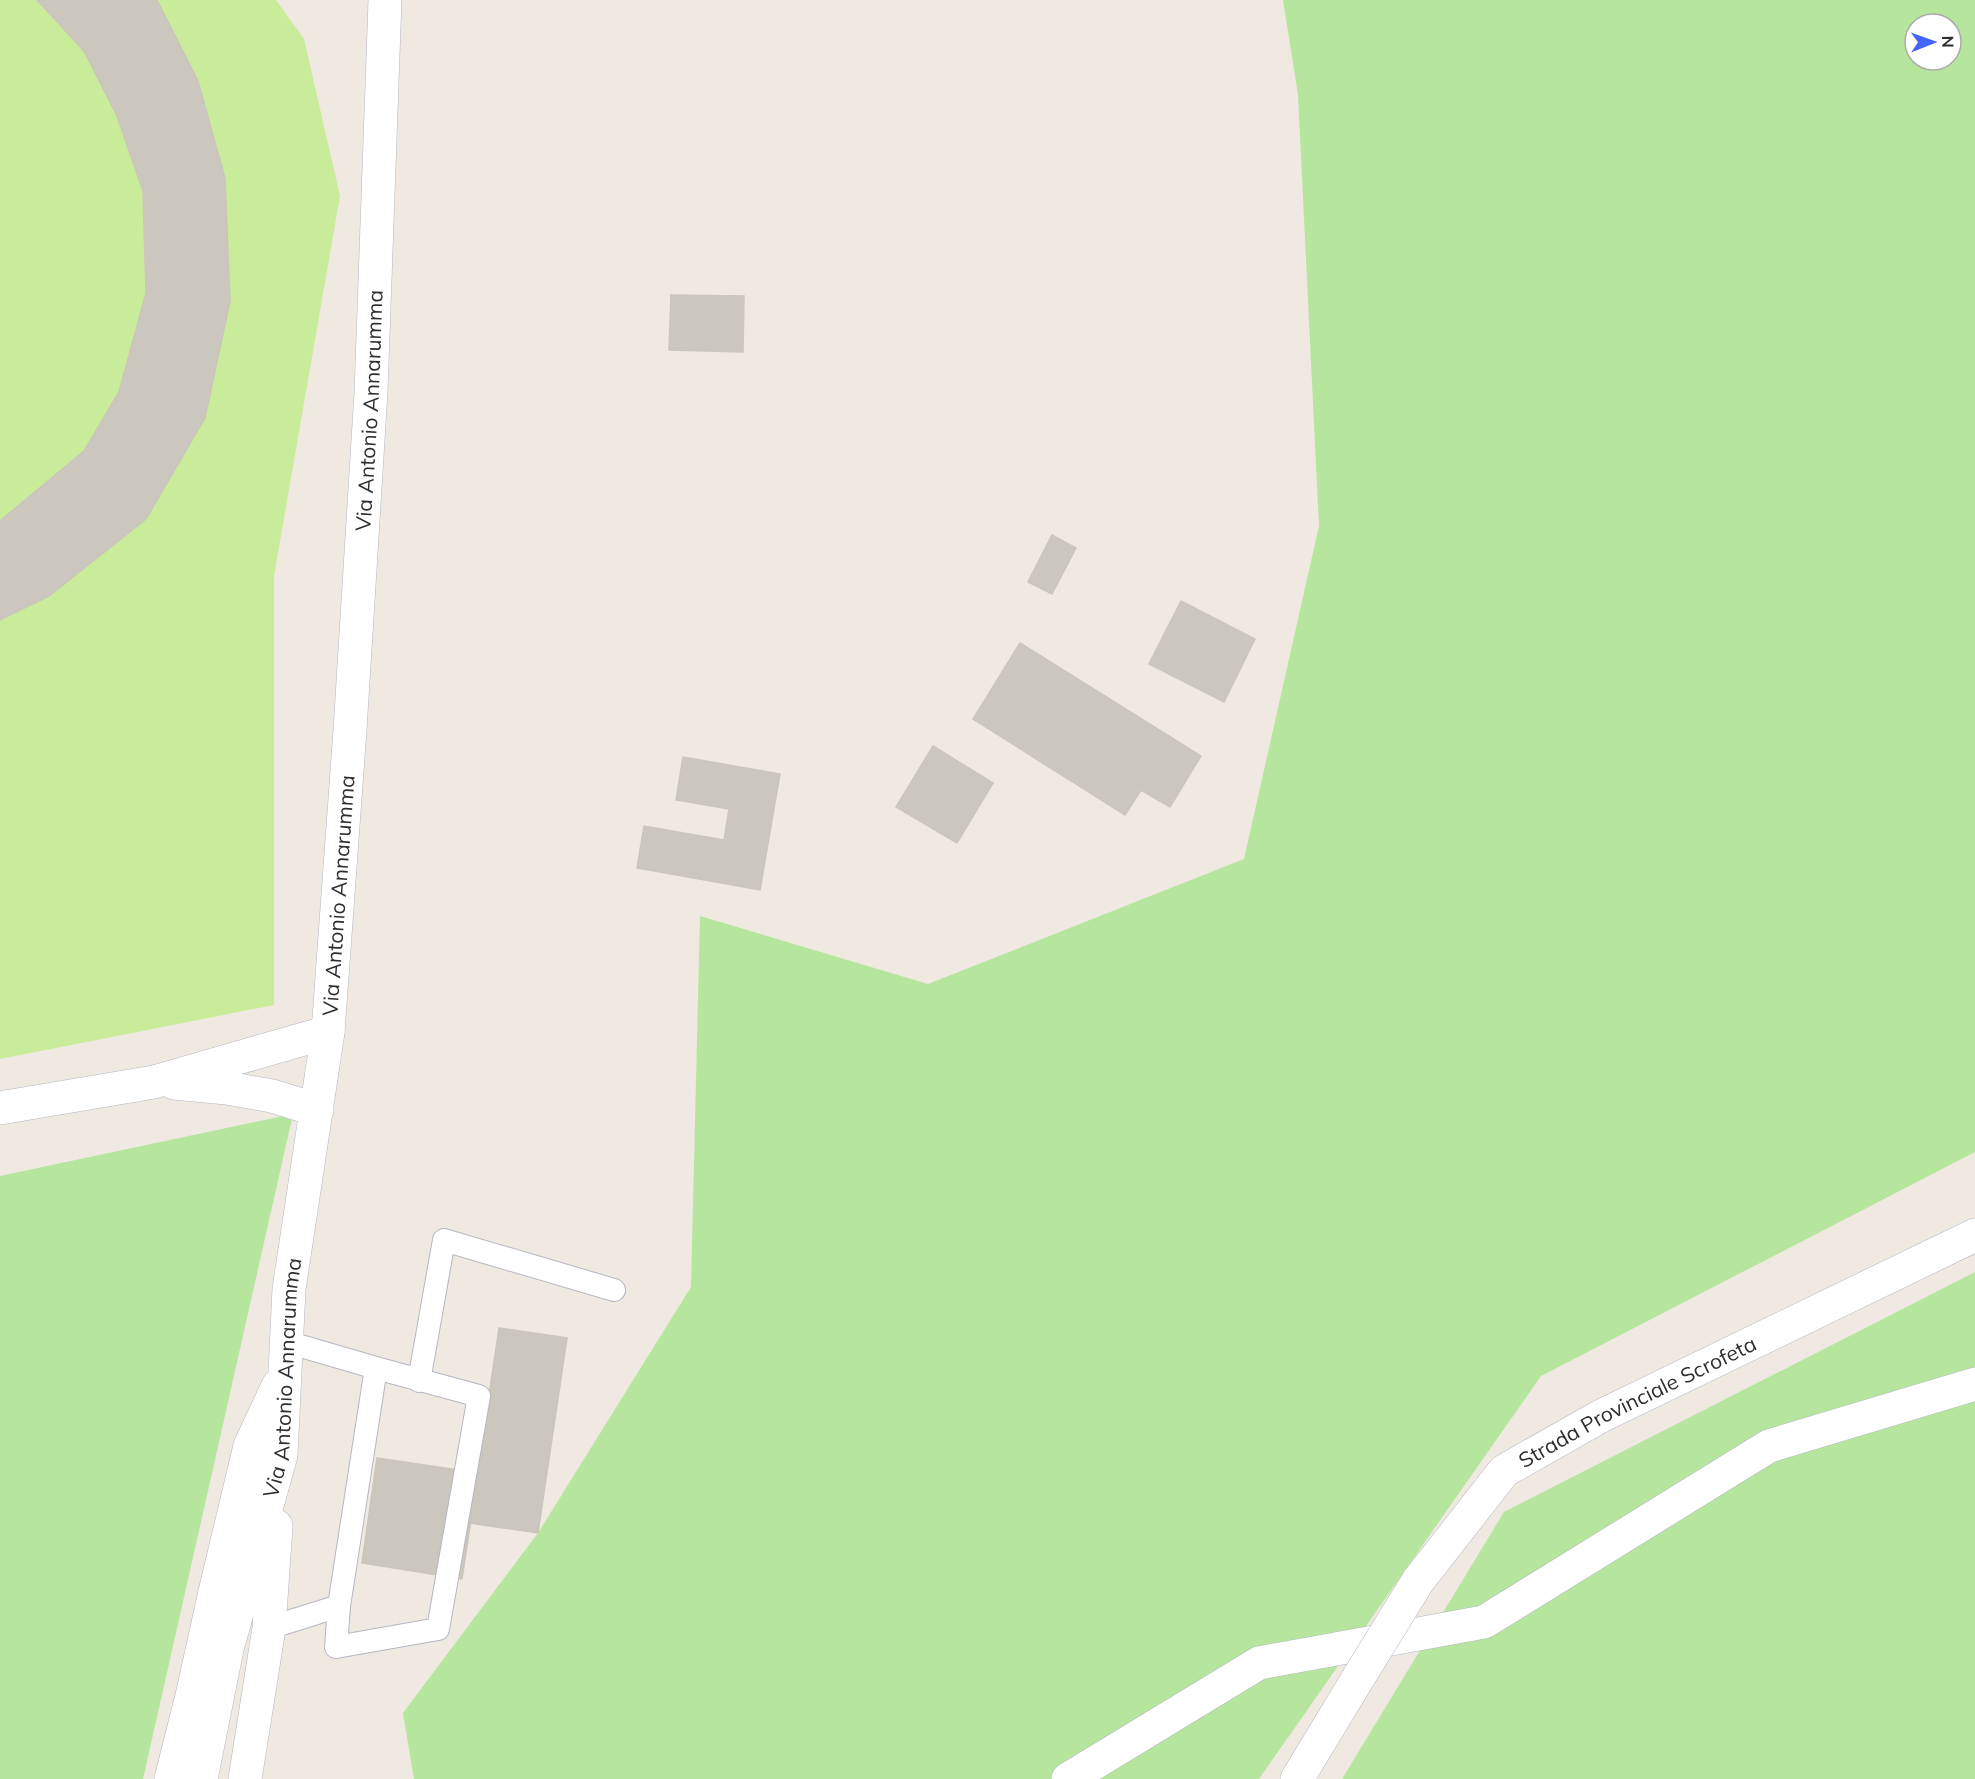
<svg xmlns="http://www.w3.org/2000/svg" width="1975" height="1779" font-family="Mulish,sans-serif">
<style>
.green{fill:#b6e59e;fill-rule:evenodd}
.pitch{fill:#c9ec9a}
.building{fill:#cbc7bf;stroke:#cbc5ba;stroke-width:1.5}
.lines{fill:none;stroke-linecap:round;stroke-linejoin:round}
.lane-casing{stroke:#b4b7c1;stroke-width:24}
.street-casing{stroke:#b4b7c1;stroke-width:34}
.secondary-casing{stroke:#b4b7c1;stroke-width:34}
.lane{stroke:#fff;stroke-width:22}
.street{stroke:#fff;stroke-width:33}
.secondary{stroke:#fff;stroke-width:33}
.secondary-bridge-casing{stroke:#b4b7c1;stroke-width:34;stroke-linecap:butt}
.secondary-bridge{stroke:#fff;stroke-width:33}
.labels{text-anchor:middle;dominant-baseline:central;stroke-width:4.5;stroke-linejoin:round;paint-order:stroke}
.street-label{font-size:21px;fill:#2e2e2e;stroke:#fff}
</style>
<rect width="100%" height="100%" fill="#efe9e1"/>
<g class="green">
<path d="M1283 0H1975V1152L1541 1376 1259 1779H414L403 1713 538 1533 691 1287 700 916 928 984 1244 859 1319 526 1298 95ZM1915 24H1951V60H1915Z"/>
<polygon points="293,1114 143,1779 0,1779 0,1176"/>
<polygon points="1975,1272 1975,1779 1342,1779 1504,1512"/>
</g>
<polygon class="pitch" points="0,0 276,0 304,39 340,196 274,576 274,1005 0,1059"/>
<g class="building">
<polygon points="37,0 157,0 198,81 225,178 230,301 205,418 146,519 49,596 0,620 0,521 84,451 119,392 146,293 143,191 117,116 84,51"/>
<polygon points="671,295 744,296 743,352 669,350"/>
<polygon points="1052,535 1076,548 1052,594 1028,582"/>
<polygon points="1181,601 1255,639 1224,702 1149,664"/>
<polygon points="1020,643 1201,756 1170,807 1141,790 1125,815 973,719"/>
<polygon points="933,746 993,783 957,843 896,807"/>
<polygon points="683,757 780,774 760,890 637,868 644,826 724,840 729,809 676,800"/>
<polygon points="499,1328 567,1338 538,1533 470,1523"/>
<polygon points="377,1458 478,1473 462,1579 362,1563"/>
</g>
<g class="lines">
<defs>
<g id="lane">
<polyline points="287,1342 376,1368"/>
<polygon points="376,1368 479,1396 438,1629 336,1647 339,1606"/>
<polyline points="419,1381 444,1240 614,1290"/>
<polyline points="269,1628 339,1606"/>
</g>
<g id="street">
<polyline points="174,1083 227,1088 272,1096 317,1110"/>
<polyline points="0,1108 154,1082 328,1032"/>
<polyline points="1068,1779 1259,1663 1484,1622 1769,1446 1975,1384"/>
</g>
<g id="secondary">
<path id="s1" d="M1418 1581 1504 1471 1601 1416 1975 1235"/>
<polyline points="171,1779 192,1696 215,1592 250,1446 278,1386"/>
<path id="s2" d="M201 1779 227 1649 281 1455 289 1289 328 1032 350 730 371 392 385 0"/>
<polyline points="245,1779 269,1628 276,1526"/>
<polyline points="1297,1779 1360,1675"/>
</g>
</defs>
<use href="#lane" class="lane-casing"/>
<use href="#street" class="street-casing"/>
<use href="#secondary" class="secondary-casing"/>
<use href="#lane" class="lane"/>
<use href="#street" class="street"/>
<use href="#secondary" class="secondary"/>
<defs>
<polyline id="secondary-bridge" points="1360,1675 1418,1581"/>
</defs>
<use href="#secondary-bridge" class="secondary-bridge-casing"/>
<use href="#secondary-bridge" class="secondary-bridge"/>
</g>
<g class="labels">
<g class="street-label">
<text stroke="none"><textPath href="#s2" startOffset="1383">Via Antonio Annarumma</textPath></text>
<text stroke="none"><textPath href="#s2" startOffset="897">Via Antonio Annarumma</textPath></text>
<text stroke="none"><textPath href="#s2" startOffset="411">Via Antonio Annarumma</textPath></text>
<text stroke="none"><textPath href="#s1" startOffset="290">Strada Provinciale Scrofeta</textPath></text>
</g>
</g>
<g transform="translate(1933 42) rotate(89)"><circle r="28" fill="#ffffff" stroke="#ababab" stroke-width="1.5"/>
<path d="M0-4.5L10 22L0 15L-10 22Z" fill="#4264fb"/>
<text y="-9" font-size="16" font-weight="bold" text-anchor="middle" fill="#2e2e2e">N</text>
</g>
</svg>
